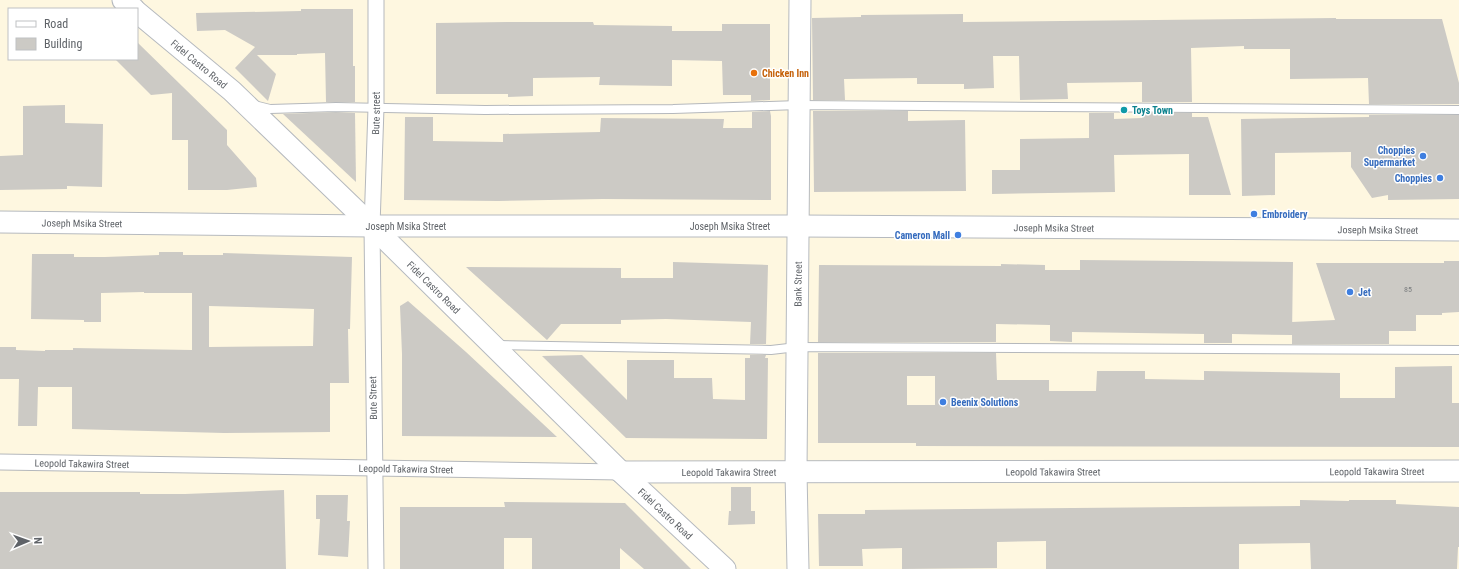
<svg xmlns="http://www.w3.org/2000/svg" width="1459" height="569" font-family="'Roboto Condensed',sans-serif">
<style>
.commercial{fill:#fef7e0;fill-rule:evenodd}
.building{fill:#cccac5;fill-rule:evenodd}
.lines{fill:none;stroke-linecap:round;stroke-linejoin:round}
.lane-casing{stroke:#b5b8bc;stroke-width:10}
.street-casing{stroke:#b5b8bc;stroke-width:17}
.secondary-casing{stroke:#b6babf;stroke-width:23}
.lane{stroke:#fff;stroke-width:8}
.street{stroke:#fff;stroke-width:15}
.secondary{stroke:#fff;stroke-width:21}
.food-dot{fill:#e8710a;stroke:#fff;stroke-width:1.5}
.culture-dot{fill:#0f9aa8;stroke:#fff;stroke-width:1.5}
.shop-dot{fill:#3f7fe0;stroke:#fff;stroke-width:1.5}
.labels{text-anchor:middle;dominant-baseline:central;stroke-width:3;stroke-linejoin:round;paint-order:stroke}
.number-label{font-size:8px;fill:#7a7d7f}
.street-label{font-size:10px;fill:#5f6368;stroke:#fff}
.food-label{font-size:10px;font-weight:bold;fill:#c56008;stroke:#fff;text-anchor:start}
.culture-label{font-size:10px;font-weight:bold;fill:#0d838f;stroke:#fff;text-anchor:start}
.shop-label{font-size:10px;font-weight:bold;fill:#366cbe;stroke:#fff;text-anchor:end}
</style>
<rect width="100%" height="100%" fill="#f1efe8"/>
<path class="commercial" d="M0 0H1459V569H0ZM9 9H137V59H9Z"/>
<g class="building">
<polygon points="301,9 353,9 353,66 355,66 355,102 326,102 325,53 297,54 297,55 257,55 276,74 268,101 235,68 255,47 225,30 197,31 196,13 301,11"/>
<polygon points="963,14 963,22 1336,18 1336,19 1442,19 1459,83 1459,104 1369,104 1368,78 1290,79 1290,49 1244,49 1244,46 1191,48 1192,102 1142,102 1142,82 1067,83 1068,99 1020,100 1019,56 993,56 994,88 964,89 964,84 917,84 917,78 844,79 845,100 813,100 812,18 861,17 861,15"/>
<polygon points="507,22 593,22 594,25 672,26 672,31 722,31 722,24 770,24 770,100 751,101 751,95 723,95 722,61 672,60 672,86 599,85 600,77 533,78 533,96 508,97 508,94 436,94 436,23"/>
<polygon points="137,42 227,130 227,145 256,178 257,187 227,190 188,190 188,140 172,140 172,93 151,95 115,59 137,59"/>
<polygon points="65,105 65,123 103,124 102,187 67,186 67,189 0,190 0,156 23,155 23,106"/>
<polygon points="770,111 771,116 771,200 603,199 498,201 404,200 405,117 433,117 433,141 503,142 503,134 600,132 601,118 724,119 723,128 752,128 752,112"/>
<polygon points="813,111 908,111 908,121 965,120 966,191 814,192"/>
<polygon points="336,112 355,113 356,182 283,114"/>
<polygon points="1089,113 1114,113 1114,119 1142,118 1142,113 1192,113 1192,117 1208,117 1231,195 1189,195 1189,154 1114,155 1115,192 992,194 992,170 1020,170 1020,139 1089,138"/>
<polygon points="1369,115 1459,115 1459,199 1388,200 1388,195 1372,198 1351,167 1351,152 1275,153 1275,195 1242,196 1241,119 1369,117"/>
<path d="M159 252H183V255H223V253L352 257 350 329H348L349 383H330V432L224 433 72 429V387H38L37 426H18L19 379H0V347H16V350L45 351V350H73V348L192 350V293H144V292L101 293V322H84V320L31 319 32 254H74V257H105L159 255ZM209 306 314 309 313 346 209 347Z"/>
<polygon points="1080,260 1293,262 1292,335 1232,334 1232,343 1204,343 1204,334 1072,332 1072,342 1050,341 1050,325 996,324 996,342 818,342 819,265 1001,266 1001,264 1045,265 1045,270 1080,270"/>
<polygon points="1444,261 1459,261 1459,312 1442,313 1442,315 1416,315 1416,331 1389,331 1389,344 1292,344 1292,322 1335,320 1316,263 1444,263"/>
<polygon points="673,262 768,265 766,344 750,344 751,322 666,319 621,320 621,324 561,324 547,340 466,267 621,268 621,278 673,278"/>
<polygon points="408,301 466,352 557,437 402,436 402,354 400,306"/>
<path d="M818 353H996L997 380H1049V391H1096L1097 371H1145V379L1204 380V371L1340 373V398H1395V367L1452 366V403H1459V447L916 446V443H818ZM907 376H935V405H907Z"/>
<polygon points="582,355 627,400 627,360 674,360 674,378 712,378 713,399 745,400 745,358 750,358 750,355 766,355 765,358 768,358 767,439 626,438 542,356"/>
<polygon points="731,487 751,487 751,511 755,511 755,524 728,525 729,511 731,511"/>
<polygon points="284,490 286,569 0,569 0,492 140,492 140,494 185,494"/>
<polygon points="316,495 348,495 347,521 350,521 348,557 318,555 320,519 316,519"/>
<polygon points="1300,500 1349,501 1349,500 1396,500 1396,504 1459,507 1459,547 1458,547 1457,569 1311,569 1310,543 1239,544 1239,569 1046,569 1046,541 997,542 997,568 902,569 902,548 862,549 863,566 819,566 818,514 865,514 865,510 1300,506"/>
<polygon points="504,502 625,503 691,569 644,569 620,548 620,569 532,569 532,538 504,538 504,569 400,569 400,507 505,507"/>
</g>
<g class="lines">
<defs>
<g id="lane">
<polyline points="254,105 270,109 336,107 485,110 673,109 799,105 1459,110"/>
<polyline points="497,345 771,350 797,347 1459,350"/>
</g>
<g id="street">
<path id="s1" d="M0 462 621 472"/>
<path id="s2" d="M376 569 372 226 376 108V0"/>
</g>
<g id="secondary">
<polyline points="123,0 134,9"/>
<path id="s3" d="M137 12 232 91 372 226 621 472 725 569"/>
<path id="s4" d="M0 222 372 226H798L1459 230"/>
<path id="s5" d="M621 472 1459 471"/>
<path id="s6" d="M798 569 796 472 800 0"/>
</g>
</defs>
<use href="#lane" class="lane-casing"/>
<use href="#street" class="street-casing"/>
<use href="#secondary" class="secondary-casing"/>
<use href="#lane" class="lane"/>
<use href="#street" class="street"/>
<use href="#secondary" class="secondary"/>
</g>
<circle class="food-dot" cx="754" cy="73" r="4"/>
<circle class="culture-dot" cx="1124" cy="110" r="4"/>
<g class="shop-dot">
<circle cx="1423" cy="156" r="4"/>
<circle cx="1440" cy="178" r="4"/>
<circle cx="1254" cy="214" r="4"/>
<circle cx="958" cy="235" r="4"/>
<circle cx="1350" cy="292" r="4"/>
<circle cx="943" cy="402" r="4"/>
</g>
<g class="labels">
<g class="number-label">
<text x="1408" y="289">85</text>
</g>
<g class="street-label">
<text stroke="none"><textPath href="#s3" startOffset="81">Fidel Castro Road</textPath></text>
<text stroke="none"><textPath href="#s2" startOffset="456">Bute street</textPath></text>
<text stroke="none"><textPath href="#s4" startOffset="82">Joseph Msika Street</textPath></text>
<text stroke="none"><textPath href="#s4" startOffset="406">Joseph Msika Street</textPath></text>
<text stroke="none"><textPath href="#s4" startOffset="730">Joseph Msika Street</textPath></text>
<text stroke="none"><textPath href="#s4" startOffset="1054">Joseph Msika Street</textPath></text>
<text stroke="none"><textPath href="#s4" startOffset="1378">Joseph Msika Street</textPath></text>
<text stroke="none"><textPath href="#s6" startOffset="285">Bank Street</textPath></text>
<text stroke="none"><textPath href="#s3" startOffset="405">Fidel Castro Road</textPath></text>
<text transform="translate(373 398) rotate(-91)">Bute Street</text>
<text stroke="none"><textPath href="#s1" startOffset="82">Leopold Takawira Street</textPath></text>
<text stroke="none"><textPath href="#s1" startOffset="406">Leopold Takawira Street</textPath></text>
<text stroke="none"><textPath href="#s5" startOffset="432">Leopold Takawira Street</textPath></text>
<text stroke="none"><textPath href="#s5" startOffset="756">Leopold Takawira Street</textPath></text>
<text stroke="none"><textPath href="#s5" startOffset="108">Leopold Takawira Street</textPath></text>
<text stroke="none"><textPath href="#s3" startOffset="729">Fidel Castro Road</textPath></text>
</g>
<g class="food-label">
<text x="762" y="73">Chicken Inn</text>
</g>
<g class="culture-label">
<text x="1132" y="110">Toys Town</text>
</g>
<g class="shop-label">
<text x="1415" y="150">Choppies<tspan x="1415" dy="12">Supermarket</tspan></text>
<text x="1432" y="178">Choppies</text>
<text x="1262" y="214" text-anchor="start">Embroidery</text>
<text x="950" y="235">Cameron Mall</text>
<text x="1358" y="292" text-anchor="start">Jet</text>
<text x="951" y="402" text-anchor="start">Beenix Solutions</text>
</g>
</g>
<rect x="8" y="8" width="130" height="52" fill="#ffffff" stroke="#bfc1c3"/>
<rect x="16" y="21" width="20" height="6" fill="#ffffff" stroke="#bfc1c3"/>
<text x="44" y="28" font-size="12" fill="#5f6368">Road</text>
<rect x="16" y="38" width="20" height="12" fill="#cccac5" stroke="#bfc1c3"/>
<text x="44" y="48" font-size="12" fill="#5f6368">Building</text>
<g transform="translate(28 541) rotate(88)" stroke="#ffffff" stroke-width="3" paint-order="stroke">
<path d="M0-3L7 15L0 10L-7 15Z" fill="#5f6368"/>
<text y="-6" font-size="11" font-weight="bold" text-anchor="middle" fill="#5f6368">N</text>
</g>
</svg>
